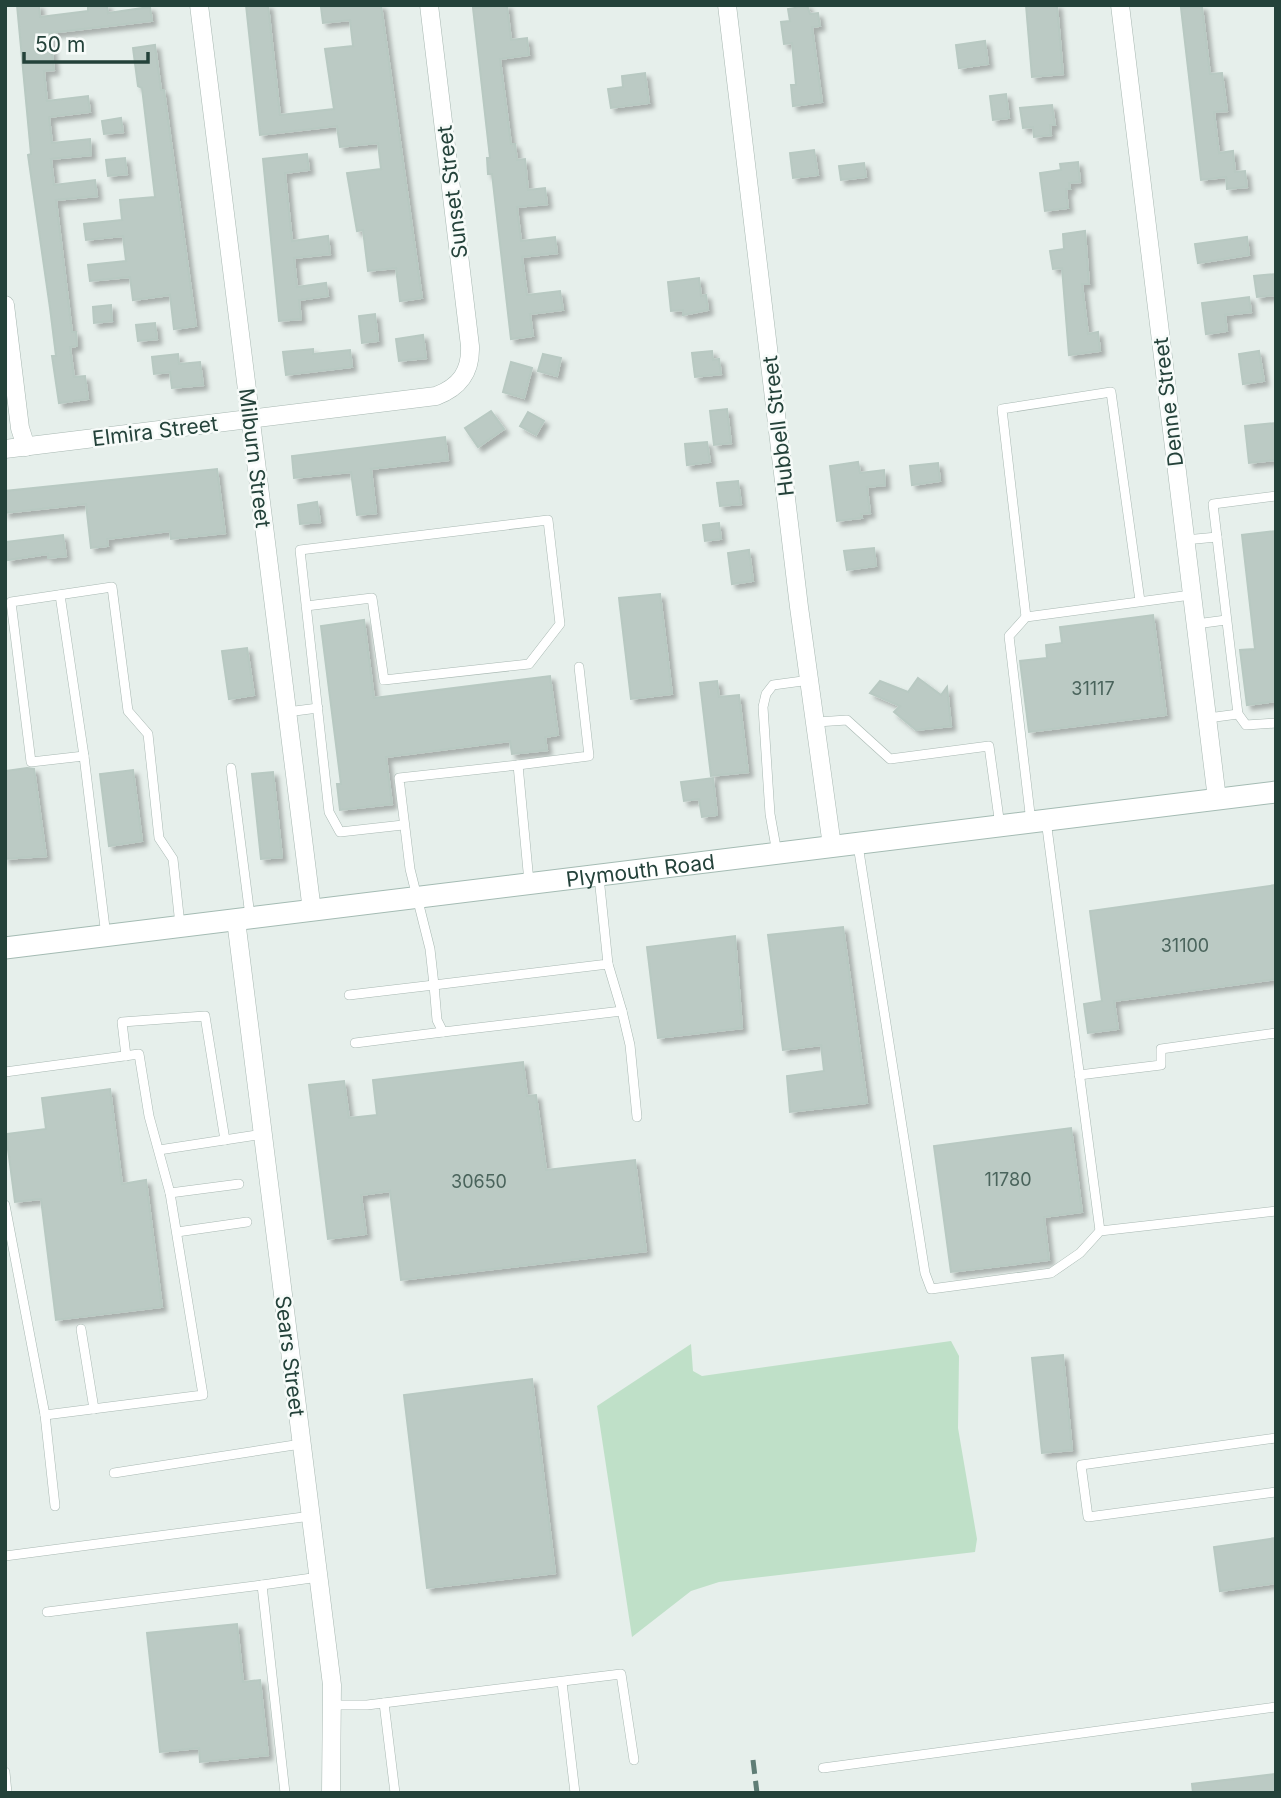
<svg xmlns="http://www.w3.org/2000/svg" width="1281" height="1798" font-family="Inter,sans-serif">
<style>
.green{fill:#bfe0c8}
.building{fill:#bbcac4;stroke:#b8c9c2;stroke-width:2;filter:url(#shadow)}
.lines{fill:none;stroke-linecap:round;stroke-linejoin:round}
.lane-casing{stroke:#a8b8b2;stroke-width:10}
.street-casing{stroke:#a8b8b2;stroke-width:19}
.secondary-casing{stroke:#a4bbb3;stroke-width:23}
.lane{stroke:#fff;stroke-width:9}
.street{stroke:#fff;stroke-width:18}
.secondary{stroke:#fff;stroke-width:21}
.rail{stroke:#5f7d75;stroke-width:5;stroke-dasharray:14 7;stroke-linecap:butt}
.labels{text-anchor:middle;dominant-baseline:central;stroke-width:5;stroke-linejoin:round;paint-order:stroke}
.number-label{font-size:18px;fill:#4a645c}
.street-label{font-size:21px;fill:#24423a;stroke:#f7fbf9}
</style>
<defs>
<filter id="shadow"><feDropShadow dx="4.5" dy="4.5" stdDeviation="2" flood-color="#0004"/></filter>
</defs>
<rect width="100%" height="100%" fill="#e6efeb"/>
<polygon class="green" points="951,1341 959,1356 958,1428 977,1539 975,1552 719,1582 691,1591 632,1637 597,1406 691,1344 693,1371 702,1376"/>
<g class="building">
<polygon points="17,5 39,5 40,17 88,11 88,5 107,5 108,13 150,7 152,21 50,33 54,70 44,71 47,101 88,96 90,112 49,117 52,143 90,139 91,155 51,159 54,185 95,180 97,196 56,200 72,332 76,332 77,346 70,347 74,377 85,376 88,399 59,403 52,356 56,356 50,308 28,155 31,154"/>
<polygon points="246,5 268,5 280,115 334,109 325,49 353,46 350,20 323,23 321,7 381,5 422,298 400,301 396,268 368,271 363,230 357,231 347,173 381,169 378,143 340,147 337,126 260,135"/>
<polygon points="507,5 511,40 527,38 529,55 500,59 511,144 515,144 517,160 525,159 528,190 545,188 547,204 517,207 521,241 555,237 557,253 522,257 527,295 560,291 563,310 530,314 533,336 511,339 492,174 488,174 487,158 490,158 473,8"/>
<polygon points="794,5 807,5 810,14 818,13 820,26 812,27 822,102 793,106 791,85 796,85 792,43 784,44 781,22 790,21 788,9 795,8"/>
<polygon points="1026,5 1057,5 1063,74 1032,77"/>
<polygon points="1202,6 1210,74 1222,73 1227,111 1214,112 1219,153 1233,151 1235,172 1245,171 1247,187 1227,189 1226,177 1201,180 1181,8"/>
<polygon points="985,41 988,64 959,68 956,45"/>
<polygon points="155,45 161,90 164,90 196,326 174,329 170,295 133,300 130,277 90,281 88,265 126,261 123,236 86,240 84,224 122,220 120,200 155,197 142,88 138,86 133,48"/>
<polygon points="645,73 649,103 611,108 608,89 623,87 622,76"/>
<polygon points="1006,94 1009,118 993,120 990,96"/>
<polygon points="1052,105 1055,125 1050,125 1051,135 1034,137 1033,127 1023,128 1020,108"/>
<polygon points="121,118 123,132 104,134 102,121"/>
<polygon points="814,150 818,175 793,178 790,153"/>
<polygon points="307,154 309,170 285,173 292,241 328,236 330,254 294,258 297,287 326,283 328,296 299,300 301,319 279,321 263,159"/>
<polygon points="125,158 127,174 108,176 106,160"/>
<polygon points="1078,162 1080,182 1069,183 1070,189 1066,189 1068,208 1045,211 1040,173 1061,170 1060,164"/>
<polygon points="864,163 866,177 841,180 839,166"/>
<polygon points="1085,231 1089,284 1082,284 1088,334 1098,332 1100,351 1069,355 1062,268 1053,269 1050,251 1064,249 1063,234"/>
<polygon points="1247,237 1249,255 1198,263 1195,244"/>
<polygon points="1276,274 1276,295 1257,297 1254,276"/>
<polygon points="699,278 701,296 706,295 708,310 683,315 683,310 671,311 668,282"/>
<polygon points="1249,297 1251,312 1225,315 1227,331 1206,334 1202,303"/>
<polygon points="111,305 112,321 94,323 93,307"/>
<polygon points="375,314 378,341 362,343 359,316"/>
<polygon points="155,323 157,339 138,341 136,325"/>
<polygon points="423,335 426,358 399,361 396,339"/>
<polygon points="313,349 313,354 350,350 352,367 286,375 283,352"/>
<polygon points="712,351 713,360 719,359 721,374 695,377 692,353"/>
<polygon points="1259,351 1264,381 1243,384 1239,354"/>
<polygon points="178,354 179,364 200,362 203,385 172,388 170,372 154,374 152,357"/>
<polygon points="543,354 561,358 557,376 538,371"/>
<polygon points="511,362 532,368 524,398 503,392"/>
<polygon points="727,409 731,443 714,445 710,411"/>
<polygon points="491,411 504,429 478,447 465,428"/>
<polygon points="528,412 544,421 536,435 520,426"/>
<polygon points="1276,423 1276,460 1249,463 1245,426"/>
<polygon points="445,437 448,460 371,469 376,513 357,515 351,472 294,478 292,456"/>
<polygon points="707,442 710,462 687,465 685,444"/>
<polygon points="858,462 860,473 884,470 885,485 867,487 870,513 861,514 862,518 837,521 830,466"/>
<polygon points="938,463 940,481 912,485 910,466"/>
<polygon points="217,469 225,533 171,539 170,531 107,539 108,546 91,548 86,504 5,513 5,491"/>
<polygon points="738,481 741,504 720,506 717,483"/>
<polygon points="317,502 320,522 300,524 298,505"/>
<polygon points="719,523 721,539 705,541 703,525"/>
<polygon points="1276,531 1276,701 1247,705 1240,650 1255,649 1242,535"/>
<polygon points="63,535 66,556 48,558 48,554 8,560 5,542"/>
<polygon points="874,548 876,566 847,570 844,551"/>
<polygon points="749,550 753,581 732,584 728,553"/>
<polygon points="660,594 672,694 631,699 619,598"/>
<polygon points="1153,615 1166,715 1029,732 1020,661 1047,658 1046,645 1062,643 1060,627"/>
<polygon points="364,620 374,698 550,676 558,735 545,737 547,750 512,754 510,741 386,757 392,804 340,810 337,784 341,784 321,626"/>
<polygon points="247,648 254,695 229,699 222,651"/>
<polygon points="918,678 941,695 947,687 951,726 916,730 894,712 900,706 870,693 880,681 908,692"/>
<polygon points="717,681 719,697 739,695 748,772 711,776 700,683"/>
<polygon points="27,768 34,769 46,856 5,859 5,771"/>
<polygon points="133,770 142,841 109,846 100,774"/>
<polygon points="273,772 282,857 261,859 252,774"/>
<polygon points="713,778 717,815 702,817 699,799 684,801 681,782"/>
<polygon points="1276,885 1276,979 1114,1001 1118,1029 1088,1033 1084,1004 1102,1001 1090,911"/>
<polygon points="843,927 867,1103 790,1112 787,1076 824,1071 821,1045 783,1050 768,935"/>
<polygon points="735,936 742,1028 658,1038 647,947"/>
<polygon points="523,1062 527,1096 536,1095 546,1170 635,1160 646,1251 401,1280 390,1191 361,1195 366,1234 328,1239 309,1085 344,1081 349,1118 377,1115 373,1080"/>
<polygon points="110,1089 122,1184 146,1180 162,1307 56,1320 41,1199 15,1202 6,1134 46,1129 42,1098"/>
<polygon points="1071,1128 1082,1212 1044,1217 1049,1260 951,1272 934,1146"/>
<polygon points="1063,1355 1072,1450 1042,1453 1032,1358"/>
<polygon points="532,1379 555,1573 427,1588 404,1395"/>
<polygon points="1276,1538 1276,1583 1220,1591 1214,1547"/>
<polygon points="237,1624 243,1682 260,1680 268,1755 200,1762 199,1748 160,1752 147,1633"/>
<polygon points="1276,1774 1276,1793 1193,1793 1192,1784"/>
</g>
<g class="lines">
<defs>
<g id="lane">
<polyline points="1276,496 1213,504 1238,714 1246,725 1276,723"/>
<polyline points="1185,540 1217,537"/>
<polyline points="60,595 84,756"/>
<polyline points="306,606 372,598 384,680 529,664 560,624 548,520 300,550 329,812 340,832 403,825"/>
<polyline points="1026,617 1002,409 1111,392 1140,601"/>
<polyline points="1196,624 1226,620"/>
<polyline points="287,712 318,708"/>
<polyline points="1208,718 1238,714"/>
<polyline points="817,722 847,720 890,759 989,746 1000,826"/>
<polyline points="518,765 399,778 410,869 430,949 434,985 608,964 599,877"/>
<polyline points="231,768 250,916"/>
<polyline points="1046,820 1100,1231"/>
<polyline points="1031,822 1009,636 1026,617 1191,595"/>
<polyline points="858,845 925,1273 931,1289 1051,1273 1080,1253 1100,1231 1276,1211"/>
<polyline points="777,853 770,814 763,707 766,694 773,685 810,680"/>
<polyline points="529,882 518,765 589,756 579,667"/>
<polyline points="106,936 84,756 31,762 11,602 112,587 128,711 148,734 159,838 173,859 180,925"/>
<polyline points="349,995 434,985 437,1020 443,1032 622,1011 608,964"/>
<polyline points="622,1011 630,1045 637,1117"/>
<polyline points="355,1043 443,1032"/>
<polyline points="126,1056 122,1022 205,1016 225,1140"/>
<polyline points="5,1072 139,1054 149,1116 170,1193 203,1395 45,1415 5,1205"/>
<polyline points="1079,1075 1161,1065 1161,1049 1276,1033"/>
<polyline points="159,1150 263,1134"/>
<polyline points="170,1193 239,1184"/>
<polyline points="177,1232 247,1222"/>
<polyline points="81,1329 94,1409"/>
<polyline points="45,1415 55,1506"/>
<polyline points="1276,1438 1081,1465 1088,1517 1276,1492"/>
<polyline points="114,1473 301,1444"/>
<polyline points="5,1556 311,1516"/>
<polyline points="47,1612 262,1585"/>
<polyline points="562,1682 575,1793"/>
<polyline points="384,1703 395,1793"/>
<polyline points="332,1705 367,1705 621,1674 634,1760"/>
<polyline points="823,1768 1276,1707"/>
<polyline points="5,1772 7,1793"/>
<polyline points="285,1793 262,1585 319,1577"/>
</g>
<g id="street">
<polyline points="199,5 312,911"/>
<polyline points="727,5 799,607 832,846"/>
<polyline points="1120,5 1217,799"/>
<polyline points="5,305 20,428 26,447"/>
<path d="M5 449 436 396C460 387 471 372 470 346L429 5"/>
<polyline points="236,920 332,1685 331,1793"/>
</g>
<g id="secondary">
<path id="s1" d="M5 948 1276 792"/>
</g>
</defs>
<use href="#lane" class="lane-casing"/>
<use href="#street" class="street-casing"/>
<use href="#secondary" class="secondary-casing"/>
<use href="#lane" class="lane"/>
<use href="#street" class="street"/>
<use href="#secondary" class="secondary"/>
<polyline class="rail" points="753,1760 757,1793"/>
</g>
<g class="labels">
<g class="number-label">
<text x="1093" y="688">31117</text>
<text x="1185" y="945">31100</text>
<text x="1008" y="1179">11780</text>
<text x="479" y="1181">30650</text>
</g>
<g class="street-label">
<text transform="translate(452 192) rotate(-97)">Sunset Street</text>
<text transform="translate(1168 402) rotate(-97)">Denne Street</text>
<text transform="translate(778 426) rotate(-97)">Hubbell Street</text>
<text transform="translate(155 431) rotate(-7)">Elmira Street</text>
<text transform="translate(255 458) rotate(83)">Milburn Street</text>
<text stroke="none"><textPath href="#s1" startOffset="640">Plymouth Road</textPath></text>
<text transform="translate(290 1356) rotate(83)">Sears Street</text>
</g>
</g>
<rect width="1281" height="1798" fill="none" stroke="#24423a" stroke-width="14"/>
<path d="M24 52v10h124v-10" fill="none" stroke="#24423a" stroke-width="3.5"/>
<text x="35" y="52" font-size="21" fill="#24423a" stroke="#f7fbf9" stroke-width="5" paint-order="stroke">50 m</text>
</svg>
